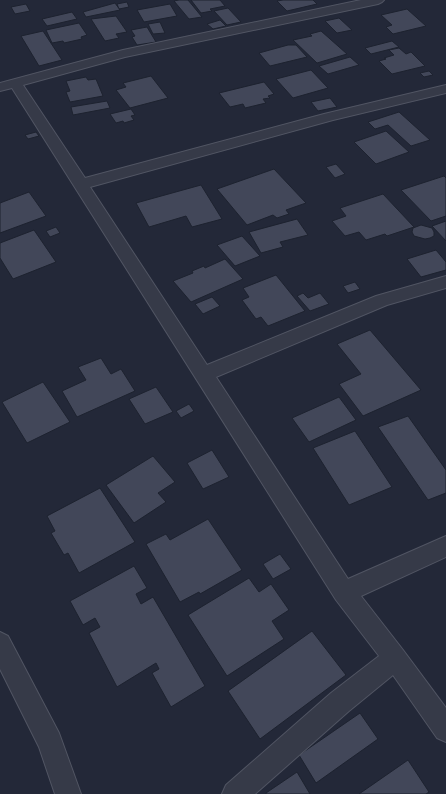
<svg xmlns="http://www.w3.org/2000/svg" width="446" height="794" font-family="Jost,sans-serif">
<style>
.building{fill:#424759;stroke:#1d222f}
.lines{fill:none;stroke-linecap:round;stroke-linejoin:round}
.street-casing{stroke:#515563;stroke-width:2}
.street{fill:#363a48;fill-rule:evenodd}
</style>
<rect width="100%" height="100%" fill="#232838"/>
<g class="building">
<polygon points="179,0 188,0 202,17 189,19 174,1"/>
<polygon points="191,0 220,0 225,6 210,9 212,11 201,13"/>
<polygon points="283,0 313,0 317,4 287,11 277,1"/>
<polygon points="127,2 129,7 119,9 117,4"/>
<polygon points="115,3 120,10 86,17 83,12"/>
<polygon points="26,4 30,11 15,14 11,7"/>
<polygon points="170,4 177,16 144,22 137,10"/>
<polygon points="228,8 241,22 227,25 214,11"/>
<polygon points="407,9 426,26 393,34 386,27 392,25 381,15"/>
<polygon points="72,12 77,19 47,26 42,19"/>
<polygon points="116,16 127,32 116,34 119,38 105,41 91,19"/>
<polygon points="339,18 352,30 337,33 325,21"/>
<polygon points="220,20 226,26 213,29 207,24"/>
<polygon points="160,22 165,33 153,34 148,24"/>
<polygon points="79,23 87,35 81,37 82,39 64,43 63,41 52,43 46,30"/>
<polygon points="147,27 156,42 137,45 132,37 135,36 131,30"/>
<polygon points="43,31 62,60 39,66 21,36"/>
<polygon points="321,31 347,54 317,63 293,40 312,36 310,34"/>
<polygon points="392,41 399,47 371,54 365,48"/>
<polygon points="288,45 296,45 307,57 270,66 259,53"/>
<polygon points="399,48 406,54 411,52 425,66 392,74 379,61 386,59 384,58 394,55 389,50"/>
<polygon points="350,57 359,65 328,74 319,66"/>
<polygon points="311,70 328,88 293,98 276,79"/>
<polygon points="429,71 433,75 424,77 420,73"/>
<polygon points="151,76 168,98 130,108 116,90 126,87 123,83"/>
<polygon points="86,77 88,80 96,79 103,96 70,102 66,92 70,91 66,81"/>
<polygon points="264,82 274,94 268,96 270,98 263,99 266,103 245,108 243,104 230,107 219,93"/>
<polygon points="330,98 337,107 318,111 311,102"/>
<polygon points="107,101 110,108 73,115 71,107"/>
<polygon points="131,109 135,115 131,116 134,120 124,123 123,121 116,123 110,114"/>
<polygon points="399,112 430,140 411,146 388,125 375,129 368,122"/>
<polygon points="386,131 409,152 376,164 354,142"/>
<polygon points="36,132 39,136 28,139 25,135"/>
<polygon points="336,164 345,174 335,178 326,167"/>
<polygon points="274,169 306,203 286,210 289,214 277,218 273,215 247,225 217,189"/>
<polygon points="444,176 446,178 446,216 431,221 401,190"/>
<polygon points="201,185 222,219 192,227 186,216 149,227 136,203"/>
<polygon points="29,192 46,216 0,233 0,203"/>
<polygon points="383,194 414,227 387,236 385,234 366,240 359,232 345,236 332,221 346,216 340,208"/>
<polygon points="297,219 308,235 280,242 283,247 261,253 249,232"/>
<polygon points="446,221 446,241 432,226"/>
<polygon points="421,225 432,228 434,232 434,236 430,238 425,239 414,236 412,232 413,228"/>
<polygon points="56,227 60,233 50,237 46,231"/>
<polygon points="34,230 56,262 13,279 0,258 0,243"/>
<polygon points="242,236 260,256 235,266 217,245"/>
<polygon points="436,250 446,262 446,270 421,277 407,259"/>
<polygon points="225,259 243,279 191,302 173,281 193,273 192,271 204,266 205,268"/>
<polygon points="276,275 305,311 268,326 261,317 256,319 242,300 249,297 243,288"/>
<polygon points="355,282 360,289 348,293 343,286"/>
<polygon points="303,293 308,298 320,293 329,304 310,311 297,296"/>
<polygon points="212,297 220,306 203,314 195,304"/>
<polygon points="370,330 421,390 363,416 339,384 361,374 337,344"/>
<polygon points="101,358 111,374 121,369 135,391 77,417 62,391 86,380 78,367"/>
<polygon points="43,382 70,422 27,443 2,402"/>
<polygon points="156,387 173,412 145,424 129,399"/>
<polygon points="339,397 356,420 309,442 292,418"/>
<polygon points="189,404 194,411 181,418 176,411"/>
<polygon points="408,416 446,470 446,493 428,500 378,427"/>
<polygon points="355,431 392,487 349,505 313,448"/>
<polygon points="212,450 229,477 203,489 187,463"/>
<polygon points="153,456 175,482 158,493 166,502 134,523 106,485"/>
<polygon points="100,488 135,542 79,573 68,553 64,555 51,533 55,531 47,516"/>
<polygon points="208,519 242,570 200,594 199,592 180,602 146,544 166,534 170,540"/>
<polygon points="280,554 291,569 273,579 263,564"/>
<polygon points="134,566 147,588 136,594 141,604 153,597 205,686 171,707 152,673 159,669 156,663 117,687 89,633 100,627 95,618 83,625 70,601"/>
<polygon points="249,578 259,592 271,584 289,610 272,621 284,639 227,676 188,615"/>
<polygon points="312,631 346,675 260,739 228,691"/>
<polygon points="360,713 378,739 316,783 299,755"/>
<polygon points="408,760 429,792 426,794 359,794"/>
<polygon points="297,772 310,794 266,794 266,793"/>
</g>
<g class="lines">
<defs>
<g id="street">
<polygon points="361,0 384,0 382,2 378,4 125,57 23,85 85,178 324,114 446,85 446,93 333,120 90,187 207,365 376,296 446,276 446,288 387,305 216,377 348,579 446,536 446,557 361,596 403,650 446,708 446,742 437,738 393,675 349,711 255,794 222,794 226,785 331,693 379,656 336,600 12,88 0,91 0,83 123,50"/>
<polygon points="0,632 8,636 59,733 81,794 55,794 39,747 0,669"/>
</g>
</defs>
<use href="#street" class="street-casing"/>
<use href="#street" class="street"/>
</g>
</svg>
